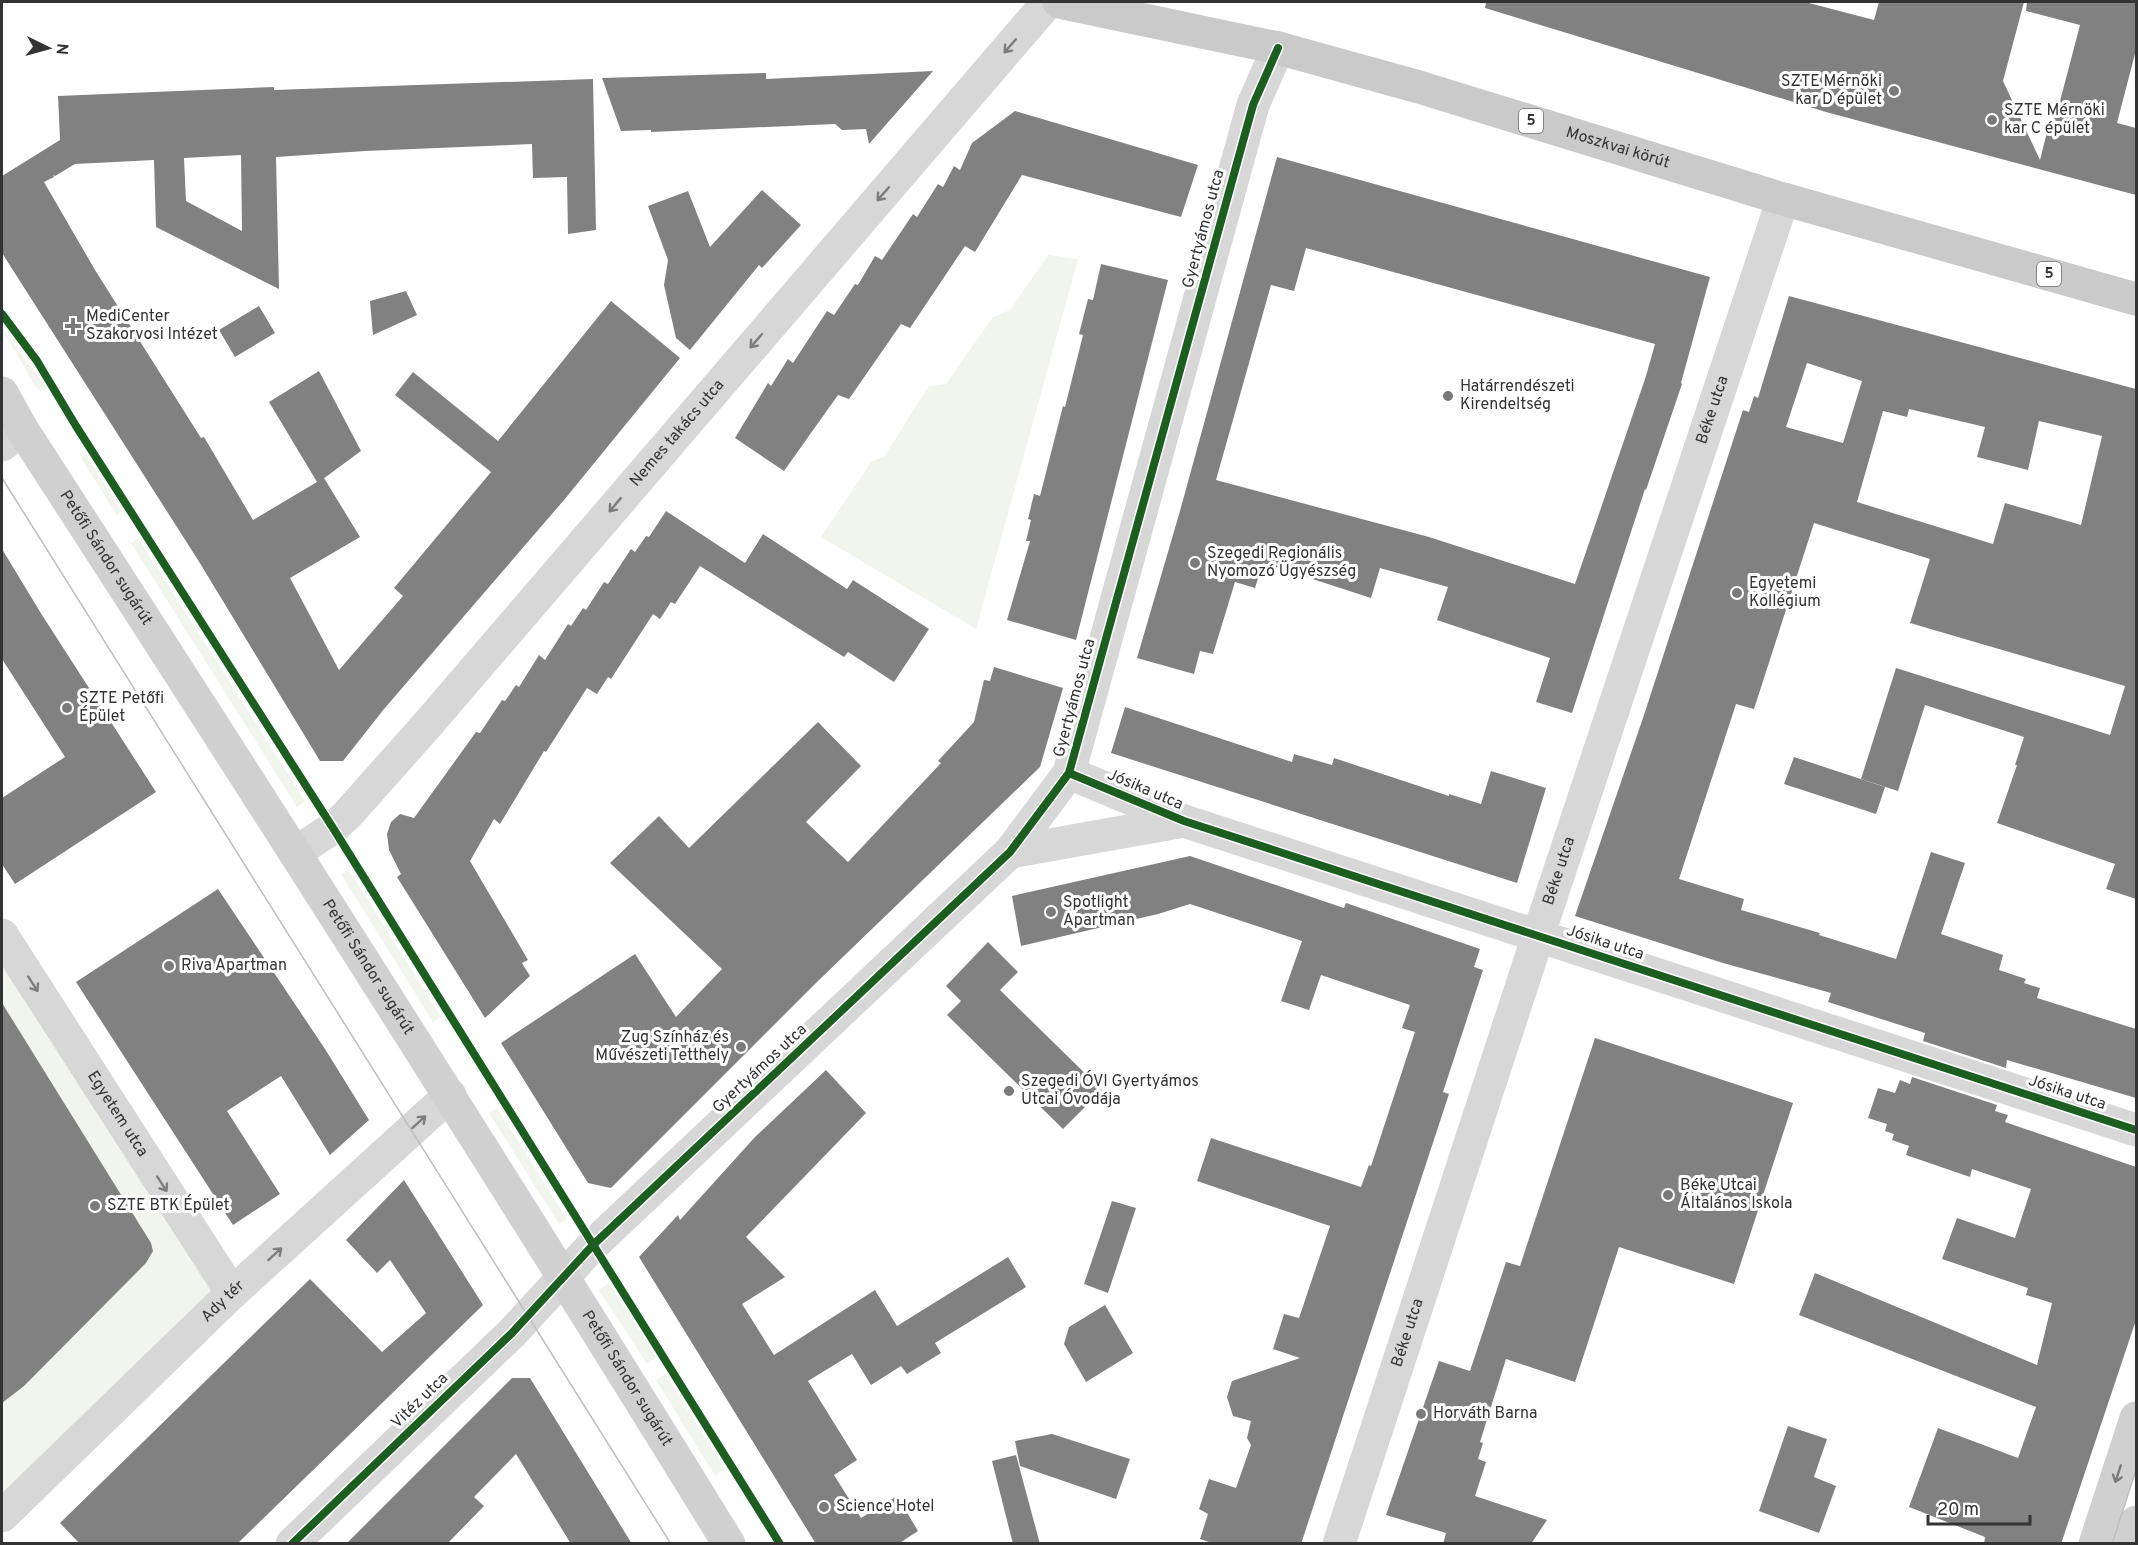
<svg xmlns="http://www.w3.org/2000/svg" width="2138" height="1545" font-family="Overpass,sans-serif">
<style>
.green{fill:#f1f5ed}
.building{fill:#818181;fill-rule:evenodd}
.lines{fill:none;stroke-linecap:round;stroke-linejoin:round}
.street{stroke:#d7d7d7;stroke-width:33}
.secondary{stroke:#d0d0d0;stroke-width:33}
.primary{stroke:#cacaca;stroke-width:33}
.tram{stroke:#bebebe;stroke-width:1.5}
.cycleway-casing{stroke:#fff;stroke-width:11}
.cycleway{stroke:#1b5e20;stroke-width:8}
.oneway{stroke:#7d7d7d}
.oneway2{stroke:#7a7a7a}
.poi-dot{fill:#7a7a7a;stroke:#fff;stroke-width:2}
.labels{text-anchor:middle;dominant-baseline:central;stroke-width:6;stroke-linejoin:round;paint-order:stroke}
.shield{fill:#fff;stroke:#707070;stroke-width:1.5}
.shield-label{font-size:15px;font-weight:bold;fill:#333}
.poi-label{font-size:16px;fill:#333;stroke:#fff;text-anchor:start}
.street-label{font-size:16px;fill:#333;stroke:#fff}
</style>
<rect width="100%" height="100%" fill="#fff"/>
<g class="green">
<polygon points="1048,255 1078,259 976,629 821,537 872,461 884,457 929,386 946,384 993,317 1010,310"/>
<polygon points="2,329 47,388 46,391 37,389"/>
<polygon points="86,454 122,512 117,515 81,458"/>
<polygon points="138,538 305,801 297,807 131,543"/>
<polygon points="349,870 441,1017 433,1022 341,874"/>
<polygon points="2,938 232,1293 2,1521"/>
<polygon points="497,1108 567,1219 559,1224 489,1113"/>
<polygon points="609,1283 657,1357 647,1364 599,1290"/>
<polygon points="665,1374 725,1469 715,1476 656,1380"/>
</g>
<g class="building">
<polygon points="1486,2 1805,2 1874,20 1879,2 2024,2 2003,81 2040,160 2054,104 2059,105 2080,25 2026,11 2027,2 2136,2 2136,50 2117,123 2136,128 2136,195 1826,112 1485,8"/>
<polygon points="933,71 869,144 866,129 842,130 835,124 651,132 651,130 621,131 602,78 766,73 766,79"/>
<path d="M593 79 596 230 568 234 567 177 533 178 532 144 365 151 276 157 279 289 156 227 154 160 75 164 55 176 53 175 54 177 44 182 95 270 201 438 204 437 253 520 317 482 269 402 319 371 361 451 323 479 324 478 360 537 290 578 339 670 403 596 394 588 491 472 395 395 413 372 498 441 611 301 680 358 564 500 384 709 343 761H320L198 560 2 253V176L60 140 58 96 274 87V90ZM241 155 242 231 186 201 184 158Z"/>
<polygon points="1015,111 1198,165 1181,217 1022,175 975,252 965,246 910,328 901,324 849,399 838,395 784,471 735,438 768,383 771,386 788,359 793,363 827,311 834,315 855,284 858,285 875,256 882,260 913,214 917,217 938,184 943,187 954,166 960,170 972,143"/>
<path d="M1277 157 1710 277 1681 383 1682 384 1646 490 1645 489 1572 713 1536 702 1550 658 1437 620 1448 587 1380 568 1371 598 1263 563 1255 588 1235 582 1213 654 1200 651 1194 674 1137 658 1180 511ZM1306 248 1655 344 1646 376 1575 584 1429 537 1216 480 1271 285 1294 291Z"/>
<polygon points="762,190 801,225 762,268 759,265 690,350 676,338 664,285 668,260 648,206 688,191 710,247"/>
<polygon points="1101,264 1168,280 1076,640 1007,620 1030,541 1026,541 1031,520 1028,519 1034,494 1040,496 1063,406 1065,407 1083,335 1079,334 1088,299 1093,300"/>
<polygon points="406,291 417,315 373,335 370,301"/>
<path d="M1789 296 2136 389V899L2106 889 2115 864 1997 823 2017 765H2015L2024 737 1925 705 1898 791 1861 779 1896 668 2110 735 2125 686 1910 623 1930 559 1814 523 1754 709 1736 704 1679 879 1744 899 1741 910 1820 933 1819 935 1896 959 1931 852 1965 863 1941 934 2003 955 1999 970 2026 979 2024 983 2040 988 2037 998 2136 1029V1098L2007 1060 2006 1068 1923 1041 1925 1033 1828 1002 1831 993 1723 963 1575 916 1644 715 1743 410 1749 412 1754 396 1758 398ZM1807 363 1862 381 1843 443 1786 427ZM1909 409 1985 427 1977 457 2028 470 2039 421 2102 436 2081 525 2005 503 1993 544 1857 502 1883 411 1907 417Z"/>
<polygon points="259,306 275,333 235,357 219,330"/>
<polygon points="666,511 745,563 763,534 847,589 853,580 929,629 894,682 848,652 844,657 700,566 675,604 671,602 660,619 653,614 611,679 608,677 597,694 587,688 546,752 544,751 500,824 494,819 470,861 528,960 522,963 530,976 485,1018 397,877 401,874 389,850 387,834 391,822 400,814 414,818 476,732 480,733 502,700 505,701 516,685 519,687 539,655 545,660 568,624 571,626 583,608 586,610 604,582 608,584 631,549 635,552 646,536 649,537"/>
<polygon points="2,549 42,615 156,792 15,884 2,864 2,798 65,757 2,659"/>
<polygon points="994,667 1063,688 1040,767 819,980 611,1188 588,1183 501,1043 635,954 676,1017 722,969 610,863 659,816 689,848 818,722 861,766 806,822 848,862 941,763 938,761 974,722 984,680 990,681"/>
<polygon points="1125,707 1292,762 1294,754 1332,765 1334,758 1449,796 1449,794 1481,804 1491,771 1546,788 1517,883 1111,753"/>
<polygon points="1794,757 1885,787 1876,814 1784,784"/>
<polygon points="1190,856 1344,908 1346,903 1480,949 1474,967 1483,970 1443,1092 1449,1094 1301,1544 1215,1544 1200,1539 1208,1514 1199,1509 1209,1479 1236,1488 1251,1445 1247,1438 1251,1421 1233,1416 1227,1397 1232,1381 1300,1358 1273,1349 1284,1314 1299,1318 1330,1226 1197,1181 1211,1138 1361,1187 1369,1165 1371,1166 1415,1032 1402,1028 1410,1005 1321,975 1309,1010 1281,1001 1302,941 1190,904 1158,914 1021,946 1012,896"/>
<polygon points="218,889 325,1049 369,1120 330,1155 281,1076 227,1111 280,1194 233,1225 76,982"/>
<polygon points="988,942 1018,972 1000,990 1102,1090 1063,1129 947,1015 961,1001 946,986"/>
<polygon points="2,1003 151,1243 153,1251 146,1263 24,1386 2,1403"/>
<polygon points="1595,1038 1793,1103 1734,1284 1619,1247 1575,1382 1506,1359 1480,1442 1483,1443 1478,1459 1486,1462 1475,1496 1547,1520 1531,1544 1443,1544 1446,1533 1386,1515 1439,1361 1470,1371 1506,1262 1520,1266"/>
<polygon points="826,1070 866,1113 746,1237 785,1277 742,1304 774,1355 875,1290 897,1326 1008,1257 1026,1287 935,1343 941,1353 907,1374 901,1366 871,1385 852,1354 808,1381 857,1460 834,1475 861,1518 897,1496 918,1531 898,1544 816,1544 639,1257 678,1215 680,1220 755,1137"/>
<polygon points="1912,1077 1997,1105 1995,1111 2008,1115 2005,1122 2136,1167 2136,1320 2061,1544 1984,1544 1985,1537 1909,1507 1938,1428 2018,1458 2036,1407 1799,1315 1815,1273 2037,1365 2052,1303 2026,1295 2028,1288 1942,1259 1957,1218 2015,1238 2031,1189 1972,1169 1970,1177 1906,1155 1909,1146 1892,1140 1894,1134 1885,1131 1887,1124 1868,1118 1878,1088 1895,1093 1900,1080 1910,1084"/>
<polygon points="404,1180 483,1305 237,1544 80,1544 60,1523 310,1279 382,1352 426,1313 390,1260 377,1273 346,1240"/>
<polygon points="1112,1201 1136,1208 1108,1293 1084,1284"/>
<polygon points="1105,1305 1133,1353 1086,1382 1064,1344 1069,1327"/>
<polygon points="512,1378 530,1378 632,1544 571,1544 516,1454 474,1497 484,1506 447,1544 346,1544"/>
<polygon points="1788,1426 1827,1439 1814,1477 1836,1486 1819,1533 1759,1511"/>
<polygon points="1052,1434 1130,1459 1116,1499 1020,1466 1015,1441"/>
<polygon points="1016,1455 1040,1544 1013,1544 992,1461"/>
</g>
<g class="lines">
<g class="street">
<polyline points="2,445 22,429"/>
<polyline points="1069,773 1184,821 2136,1130"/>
<path id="s1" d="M296 852 333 828 347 815 428 724 1048 2"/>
<polyline points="1010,852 1184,821"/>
<path id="s2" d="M2 935 232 1293"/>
<path id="s3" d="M2 1516 232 1293 450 1095"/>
<polyline points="292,1544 512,1333 593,1245 1010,852 1069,773 1253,105 1278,48"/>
<path id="s4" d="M1339 1544 1538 936 1783 199"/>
</g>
<g class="secondary">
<path id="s5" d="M2 393 22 429C261 798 498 1169 729 1544"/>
<polyline points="2095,1544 2136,1418"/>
<polyline points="2130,1544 2136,1522"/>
</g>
<path class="primary" id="s6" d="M1059 2 1278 48 1419 87 1783 199 2136 299"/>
<g class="tram">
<polyline points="2,478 671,1544"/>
<polyline points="2112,1544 2136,1470"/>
</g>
<defs>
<g id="cycleway">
<polyline points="2,314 37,361 76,426 333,828 780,1544"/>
<polyline points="1069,773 1184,821 2136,1130"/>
<polyline points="292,1544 512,1333 593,1245 1010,852 1069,773 1253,105 1278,48"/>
</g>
</defs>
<use href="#cycleway" class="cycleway-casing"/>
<use href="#cycleway" class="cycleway"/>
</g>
<defs><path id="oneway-shaft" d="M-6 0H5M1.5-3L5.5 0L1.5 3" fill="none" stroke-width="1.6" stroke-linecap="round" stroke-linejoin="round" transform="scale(1.5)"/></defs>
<g class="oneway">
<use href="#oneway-shaft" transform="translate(1010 46) rotate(131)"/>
<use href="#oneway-shaft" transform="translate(883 194) rotate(131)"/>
<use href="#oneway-shaft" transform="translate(756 341) rotate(131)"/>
<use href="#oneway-shaft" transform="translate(615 505) rotate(130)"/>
<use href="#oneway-shaft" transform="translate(33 984) rotate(57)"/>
<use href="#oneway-shaft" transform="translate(419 1122) rotate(-42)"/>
<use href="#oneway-shaft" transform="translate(162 1184) rotate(57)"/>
<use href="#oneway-shaft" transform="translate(275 1254) rotate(-42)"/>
</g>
<use class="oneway2" href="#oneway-shaft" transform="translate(2118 1474) rotate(108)"/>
<g class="poi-dot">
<circle cx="1894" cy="91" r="6"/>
<circle cx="1992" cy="120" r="6"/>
<path d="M70 317h6v6h6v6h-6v6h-6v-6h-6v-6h6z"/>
<circle cx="1448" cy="396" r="6"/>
<circle cx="1195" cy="563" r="6"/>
<circle cx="1737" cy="593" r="6"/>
<circle cx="67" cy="708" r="6"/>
<circle cx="1051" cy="912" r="6"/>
<circle cx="169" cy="966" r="6"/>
<circle cx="741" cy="1047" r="6"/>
<circle cx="1009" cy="1091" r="6"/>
<circle cx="1668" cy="1195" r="6"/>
<circle cx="95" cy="1206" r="6"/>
<circle cx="1421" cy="1414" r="6"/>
<circle cx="824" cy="1507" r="6"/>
</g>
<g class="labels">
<g class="shield">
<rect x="1519" y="109" width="24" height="24" rx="4.5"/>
<rect x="2037" y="262" width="24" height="24" rx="4.5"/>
</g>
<g class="shield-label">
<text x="1531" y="121">5</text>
<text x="2049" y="274">5</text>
</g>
<g class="poi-label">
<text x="1882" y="82" text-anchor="end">SZTE Mérnöki<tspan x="1882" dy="18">kar D épület</tspan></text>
<text x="2004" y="111">SZTE Mérnöki<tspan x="2004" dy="18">kar C épület</tspan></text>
<text x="86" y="317">MediCenter<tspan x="86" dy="18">Szakorvosi Intézet</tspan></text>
<text x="1460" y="387">Határrendészeti<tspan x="1460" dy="18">Kirendeltség</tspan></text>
<text x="1207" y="554">Szegedi Regionális<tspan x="1207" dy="18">Nyomozó Ügyészség</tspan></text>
<text x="1749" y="584">Egyetemi<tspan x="1749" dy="18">Kollégium</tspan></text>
<text x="79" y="699">SZTE Petőfi<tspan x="79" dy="18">Épület</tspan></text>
<text x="1063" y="903">Spotlight<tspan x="1063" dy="18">Apartman</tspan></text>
<text x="181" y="966">Riva Apartman</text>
<text x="729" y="1038" text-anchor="end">Zug Színház és<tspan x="729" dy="18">Művészeti Tetthely</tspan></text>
<text x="1021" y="1082">Szegedi ÓVI Gyertyámos<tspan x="1021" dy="18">Utcai Óvodája</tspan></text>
<text x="1680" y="1186">Béke Utcai<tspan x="1680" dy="18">Általános Iskola</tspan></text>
<text x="107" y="1206">SZTE BTK Épület</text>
<text x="1433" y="1414">Horváth Barna</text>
<text x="836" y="1507">Science Hotel</text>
</g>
<g class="street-label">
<text stroke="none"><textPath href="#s6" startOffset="578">Moszkvai körút</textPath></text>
<text transform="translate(1204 229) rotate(-75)">Gyertyámos utca</text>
<text stroke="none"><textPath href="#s4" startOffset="1194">Béke utca</textPath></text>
<text stroke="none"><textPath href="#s1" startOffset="568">Nemes takács utca</textPath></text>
<text stroke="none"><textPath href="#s5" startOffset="195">Petőfi Sándor sugárút</textPath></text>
<text transform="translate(1075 698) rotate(-75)">Gyertyámos utca</text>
<text transform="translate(1145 790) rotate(23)">Jósika utca</text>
<text stroke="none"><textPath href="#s4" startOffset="708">Béke utca</textPath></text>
<text transform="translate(1605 943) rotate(18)">Jósika utca</text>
<text stroke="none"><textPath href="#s5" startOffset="681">Petőfi Sándor sugárút</textPath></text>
<text transform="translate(760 1069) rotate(-43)">Gyertyámos utca</text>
<text transform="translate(2067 1093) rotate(18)">Jósika utca</text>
<text stroke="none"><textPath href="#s2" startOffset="213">Egyetem utca</textPath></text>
<text stroke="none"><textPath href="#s3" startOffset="308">Ady tér</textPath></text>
<text stroke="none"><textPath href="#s4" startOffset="222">Béke utca</textPath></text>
<text stroke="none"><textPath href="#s5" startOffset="1167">Petőfi Sándor sugárút</textPath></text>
<text transform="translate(420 1401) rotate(-44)">Vitéz utca</text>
</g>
</g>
<rect width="2138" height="1545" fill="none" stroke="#333333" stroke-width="6"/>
<g transform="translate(48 48) rotate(95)" stroke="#ffffff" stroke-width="4.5" paint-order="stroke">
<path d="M0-4.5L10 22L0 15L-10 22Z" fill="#333333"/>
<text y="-9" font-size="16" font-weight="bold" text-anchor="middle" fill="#333333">N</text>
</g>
<path d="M1928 1515v9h102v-9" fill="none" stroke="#333333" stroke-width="3"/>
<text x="1937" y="1515" font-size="18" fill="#333333" stroke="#ffffff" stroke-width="4.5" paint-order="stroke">20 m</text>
</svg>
